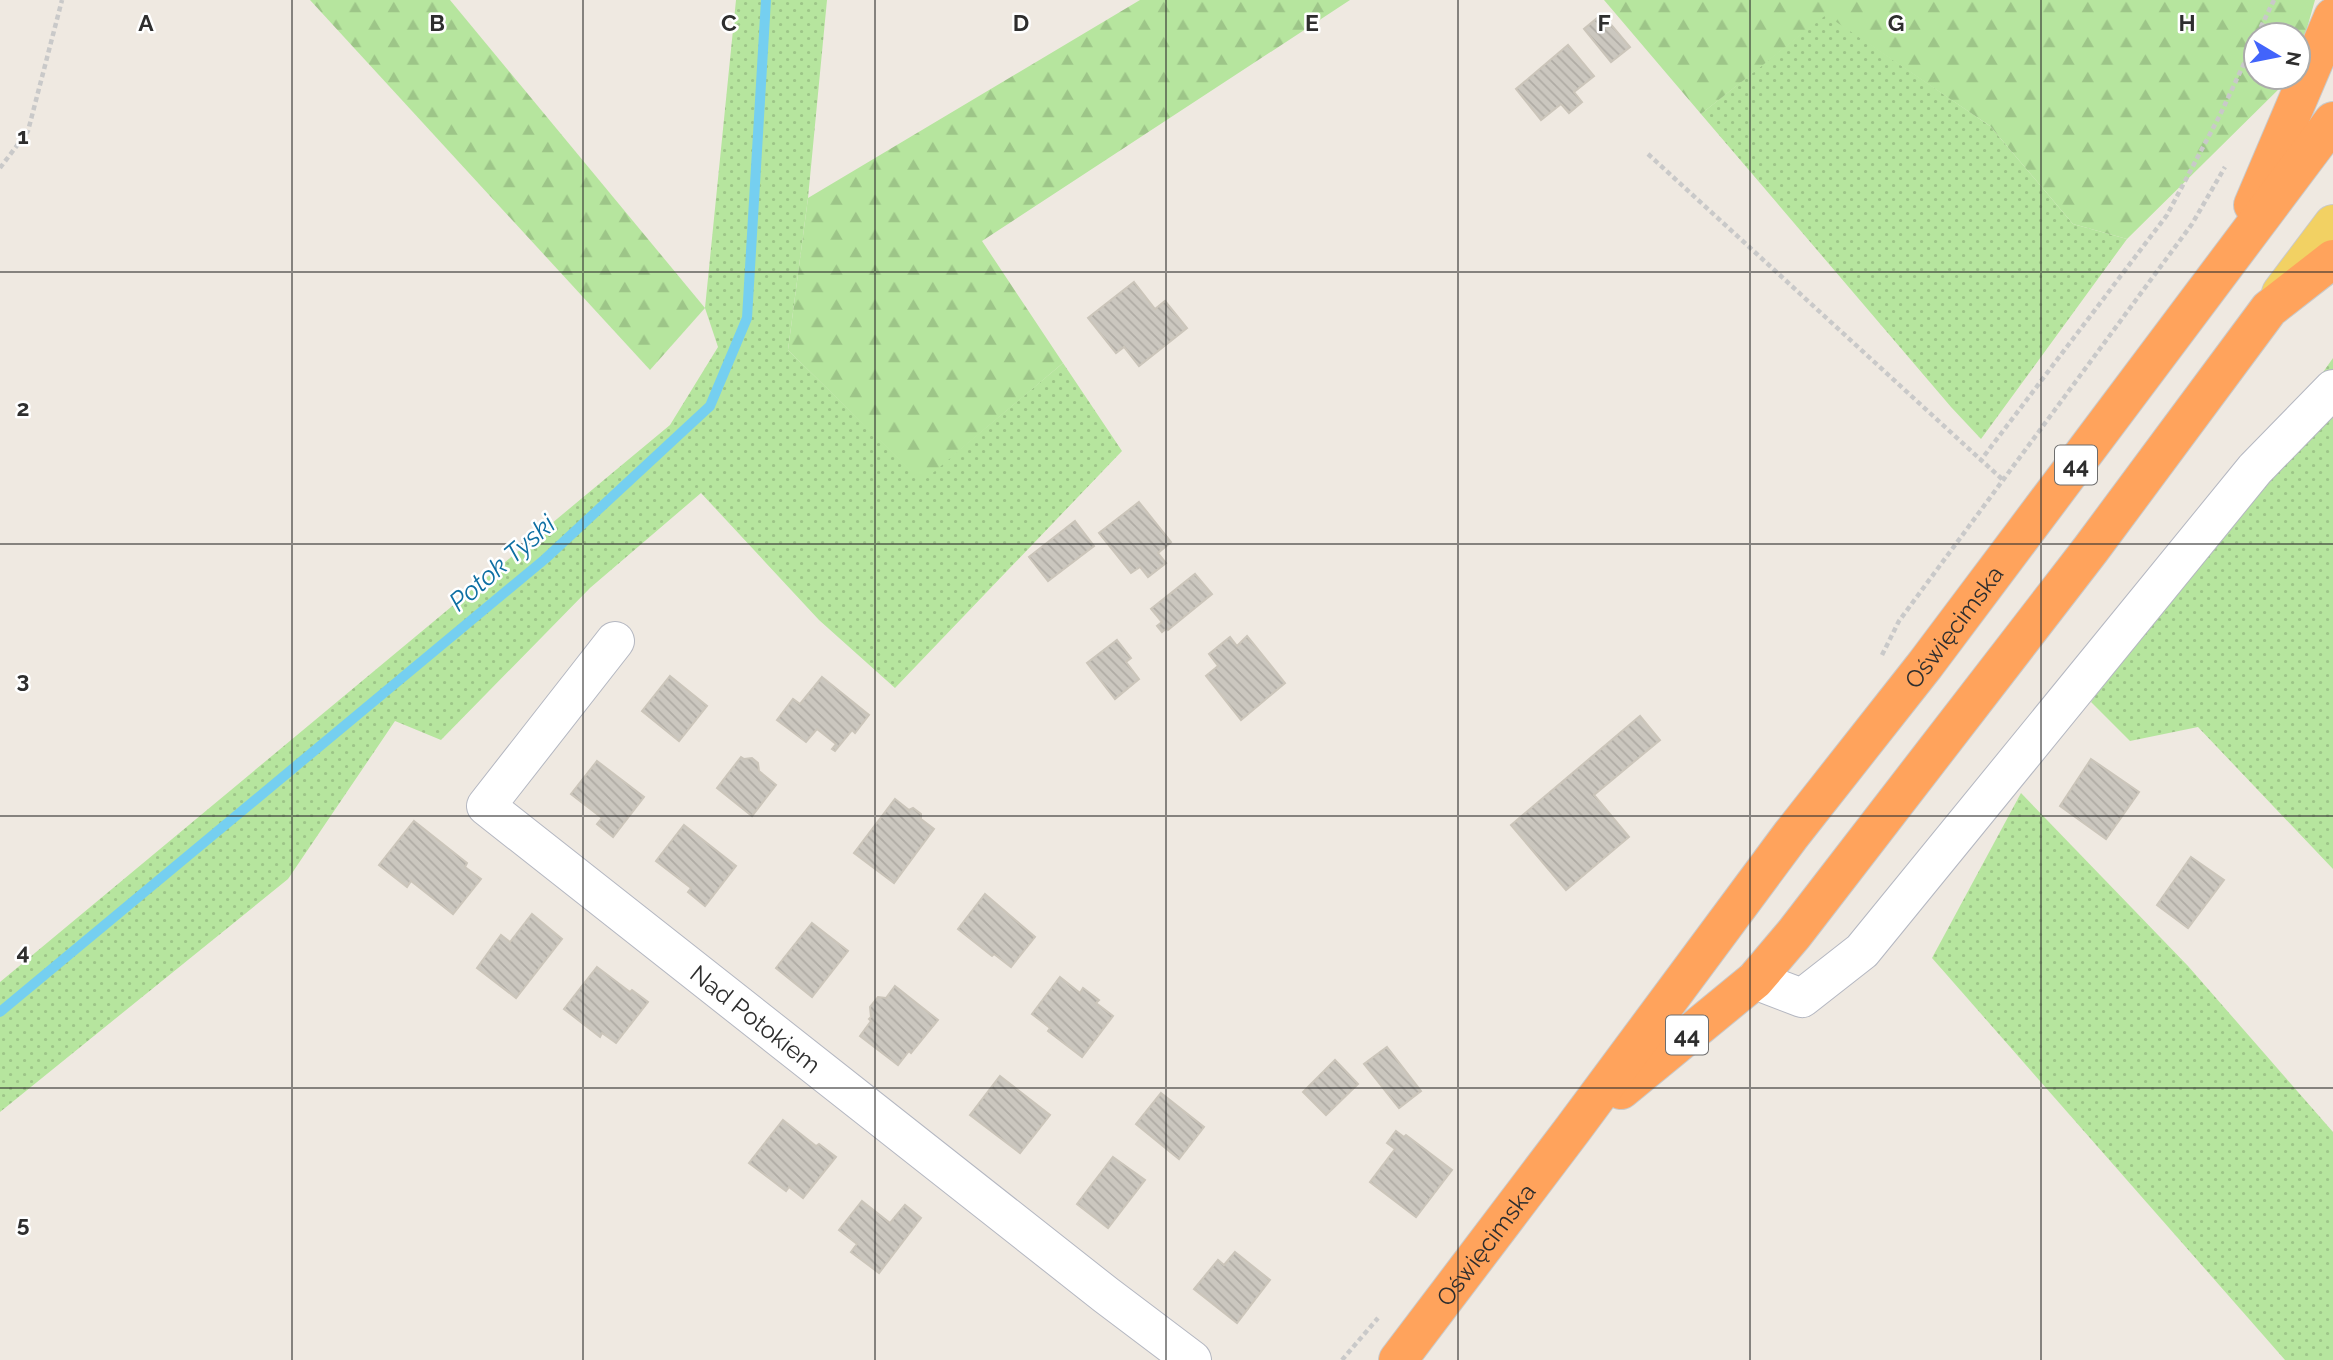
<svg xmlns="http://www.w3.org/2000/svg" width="2333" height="1360" font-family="Raleway,sans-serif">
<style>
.grass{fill:url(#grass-dots)}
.forest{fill:url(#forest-firs)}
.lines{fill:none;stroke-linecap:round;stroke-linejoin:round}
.stream{stroke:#75cff0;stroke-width:10}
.building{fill:url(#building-back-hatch);stroke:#cbc5ba;stroke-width:2}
.minor-casing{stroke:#b4b7c1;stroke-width:40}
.major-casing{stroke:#c9c9c9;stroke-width:40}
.highway-casing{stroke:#c9c9c9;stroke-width:40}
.path{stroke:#c9c9c9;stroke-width:4.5;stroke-dasharray:5 3.5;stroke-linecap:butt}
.minor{stroke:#fff;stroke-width:38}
.major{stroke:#f2d163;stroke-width:38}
.highway{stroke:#ffa35c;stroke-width:38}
.grid{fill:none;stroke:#2e2e2e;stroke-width:2;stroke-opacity:0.55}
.labels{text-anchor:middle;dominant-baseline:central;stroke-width:5;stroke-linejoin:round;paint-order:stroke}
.shield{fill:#fff;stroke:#6d6d6d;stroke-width:2}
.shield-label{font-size:23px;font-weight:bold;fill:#2e2e2e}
.street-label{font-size:24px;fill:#2e2e2e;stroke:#fff}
.water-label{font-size:26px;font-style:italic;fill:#0d6fa3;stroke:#fff}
.grid-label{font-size:23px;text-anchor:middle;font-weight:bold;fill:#2e2e2e;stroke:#fff;stroke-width:5;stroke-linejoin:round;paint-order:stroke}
</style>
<defs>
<pattern id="grass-dots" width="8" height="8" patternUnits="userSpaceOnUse" patternTransform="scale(1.75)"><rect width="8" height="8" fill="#b6e59e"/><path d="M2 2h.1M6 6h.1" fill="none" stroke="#9dc588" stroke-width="1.8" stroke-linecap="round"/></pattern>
<pattern id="forest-firs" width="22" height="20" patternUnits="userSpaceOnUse" patternTransform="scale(1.75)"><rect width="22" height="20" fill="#b6e59e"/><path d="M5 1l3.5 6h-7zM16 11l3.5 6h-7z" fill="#9dc588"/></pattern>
<pattern id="building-back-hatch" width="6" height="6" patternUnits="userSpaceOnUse" patternTransform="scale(1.75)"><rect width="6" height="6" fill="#cbc7bf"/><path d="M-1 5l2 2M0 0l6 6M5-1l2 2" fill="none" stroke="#afaba4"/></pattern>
</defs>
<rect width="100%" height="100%" fill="#efe9e1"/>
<g class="grass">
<polygon points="736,0 827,0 808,198 788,350 922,481 1063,363 1122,451 895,688 819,620 701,493 590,588 441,740 395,721 288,879 0,1112 0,982 670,425 718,347 705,308"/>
<polygon points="1826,14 1990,126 2073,224 2127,239 1981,439 1951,407 1701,114"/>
<polygon points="2333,358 2333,869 2198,727 2130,741 2091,702"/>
<polygon points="2021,793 2188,966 2333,1132 2333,1360 2285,1360 1932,958"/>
</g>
<g class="forest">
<polygon points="310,0 450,0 705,308 650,370"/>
<polygon points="1140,0 1350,0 982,241 1063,363 922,482 788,350 808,198"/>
<polygon points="1604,0 2315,0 2298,60 2298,35 2256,35 2256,77 2291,77 2127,239 2073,224 1990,126 1826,15 1701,114"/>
</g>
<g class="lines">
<polyline class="stream" points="0,1012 545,559 710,406 747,318 766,0"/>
</g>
<g class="building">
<polygon points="1602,14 1630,47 1611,62 1584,29"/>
<polygon points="1568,45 1594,76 1574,92 1582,102 1569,113 1561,104 1541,120 1516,89"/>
<polygon points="1134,282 1155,309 1165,301 1187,328 1139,366 1124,347 1116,353 1088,318"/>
<polygon points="1139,502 1171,542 1158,553 1166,563 1148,577 1140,567 1131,573 1099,533"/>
<polygon points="1075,521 1094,546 1048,581 1029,557"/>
<polygon points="1195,574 1212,594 1168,630 1167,628 1162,632 1157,626 1162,622 1151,609"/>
<polygon points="1247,636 1285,683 1241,720 1206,676 1218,666 1209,654 1230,637 1237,646"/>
<polygon points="1117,640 1131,658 1126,662 1139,679 1115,699 1087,663"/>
<polygon points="670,676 707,706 679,741 642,711"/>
<polygon points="822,677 869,715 855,733 852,730 835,751 832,749 836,744 817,729 806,742 777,720 793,699 800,704"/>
<polygon points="1640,716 1660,740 1594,795 1629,837 1566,890 1511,825"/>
<polygon points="741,757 744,759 752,758 758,763 759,771 776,785 752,816 717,788"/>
<polygon points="2091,759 2139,792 2106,839 2060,806"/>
<polygon points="597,761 644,797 613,837 597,824 602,818 571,794"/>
<polygon points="895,799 909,810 913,808 921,814 921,819 934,829 894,883 854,853"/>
<polygon points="414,821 467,863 465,867 481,879 453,914 411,881 407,887 379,865"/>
<polygon points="684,825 736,866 705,906 688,892 691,888 656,861"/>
<polygon points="2191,857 2224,880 2188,928 2157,905"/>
<polygon points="985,894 1035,937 1011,967 994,954 992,956 958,929"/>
<polygon points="532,914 562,939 516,998 477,968 501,935 510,942"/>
<polygon points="812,923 848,951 812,997 776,968"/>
<polygon points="597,967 630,992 632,990 648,1002 616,1043 602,1033 600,1037 564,1009"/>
<polygon points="1060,977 1080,993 1083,988 1099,1000 1096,1003 1113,1016 1082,1057 1048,1031 1050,1028 1032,1014"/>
<polygon points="895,986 938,1020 911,1053 909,1051 898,1065 860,1036 871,1021 869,1019 871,1017 870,1007 878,997 886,998"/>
<polygon points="1387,1047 1421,1091 1399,1108 1364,1064"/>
<polygon points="1335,1060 1358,1084 1326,1115 1303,1092"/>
<polygon points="1000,1076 1050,1115 1020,1153 970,1115"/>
<polygon points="1161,1093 1204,1127 1179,1159 1136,1124"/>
<polygon points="783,1120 816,1146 819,1144 836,1157 803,1198 789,1187 786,1191 749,1163"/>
<polygon points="1396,1131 1404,1137 1406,1135 1452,1170 1416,1217 1370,1182 1395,1149 1387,1143"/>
<polygon points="1113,1157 1145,1180 1108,1228 1077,1204"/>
<polygon points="862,1201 890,1223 905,1205 921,1218 879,1273 851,1252 857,1244 839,1230"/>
<polygon points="1235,1252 1270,1280 1237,1323 1194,1289 1218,1260 1224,1265"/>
</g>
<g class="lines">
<defs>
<g id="minor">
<path id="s1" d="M615 641 486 806 1106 1295 1192 1360"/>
<polyline points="1755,980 1802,998 1862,951 2255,469 2333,389"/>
</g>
<polyline id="major" points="2281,293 2333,224"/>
<g id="highway">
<polyline points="2253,205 2333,17"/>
<polyline points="1621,1090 1755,980 1794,934 2091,549 2269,309 2333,259"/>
<path id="s2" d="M1398 1360 1573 1129 1791 835 1925 665 2333 121"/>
</g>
</defs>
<use href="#minor" class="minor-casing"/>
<use href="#major" class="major-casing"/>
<use href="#highway" class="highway-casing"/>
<g class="path">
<polyline points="2257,35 2274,0"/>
<polyline points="1648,154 1981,460"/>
<polyline points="0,168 28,131 62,0"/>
<polyline points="2002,479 1981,460 2167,215 2220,115 2256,38"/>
<polyline points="1882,655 1899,621 2192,224 2225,167"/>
<polyline points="1342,1360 1378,1318"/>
</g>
<use href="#minor" class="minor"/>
<use href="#major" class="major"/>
<use href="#highway" class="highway"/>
</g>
<path class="grid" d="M292 0V1360M583 0V1360M875 0V1360M1166 0V1360M1458 0V1360M1750 0V1360M2041 0V1360M0 272H2333M0 544H2333M0 816H2333M0 1088H2333"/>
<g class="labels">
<g class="shield">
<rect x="2055" y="445.5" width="42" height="39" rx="5"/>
<rect x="1666" y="1015.5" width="42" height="39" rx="5"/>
</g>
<g class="shield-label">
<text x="2076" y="465">44</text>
<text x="1687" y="1035">44</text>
</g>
<g class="street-label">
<text stroke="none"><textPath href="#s2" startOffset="920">Oświęcimska</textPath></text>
<text stroke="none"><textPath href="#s1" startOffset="553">Nad Potokiem</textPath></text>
<text stroke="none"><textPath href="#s2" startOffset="145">Oświęcimska</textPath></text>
</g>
<g class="water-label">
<text transform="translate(502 563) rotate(-41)">Potok Tyski</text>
</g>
</g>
<g class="grid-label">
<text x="146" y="31">A</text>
<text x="437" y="31">B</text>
<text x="729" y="31">C</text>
<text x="1021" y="31">D</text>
<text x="1312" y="31">E</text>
<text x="1604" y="31">F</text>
<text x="1896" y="31">G</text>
<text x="2187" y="31">H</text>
<text x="23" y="144">1</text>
<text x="23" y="416">2</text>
<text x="23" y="688">3</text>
<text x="23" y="960">4</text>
<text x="23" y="1232">5</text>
</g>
<g transform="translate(2277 56) rotate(100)"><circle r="33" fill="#ffffff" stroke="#ababab" stroke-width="2"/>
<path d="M0-5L12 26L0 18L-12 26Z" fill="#4264fb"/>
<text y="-10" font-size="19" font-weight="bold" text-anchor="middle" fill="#2e2e2e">N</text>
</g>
</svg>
